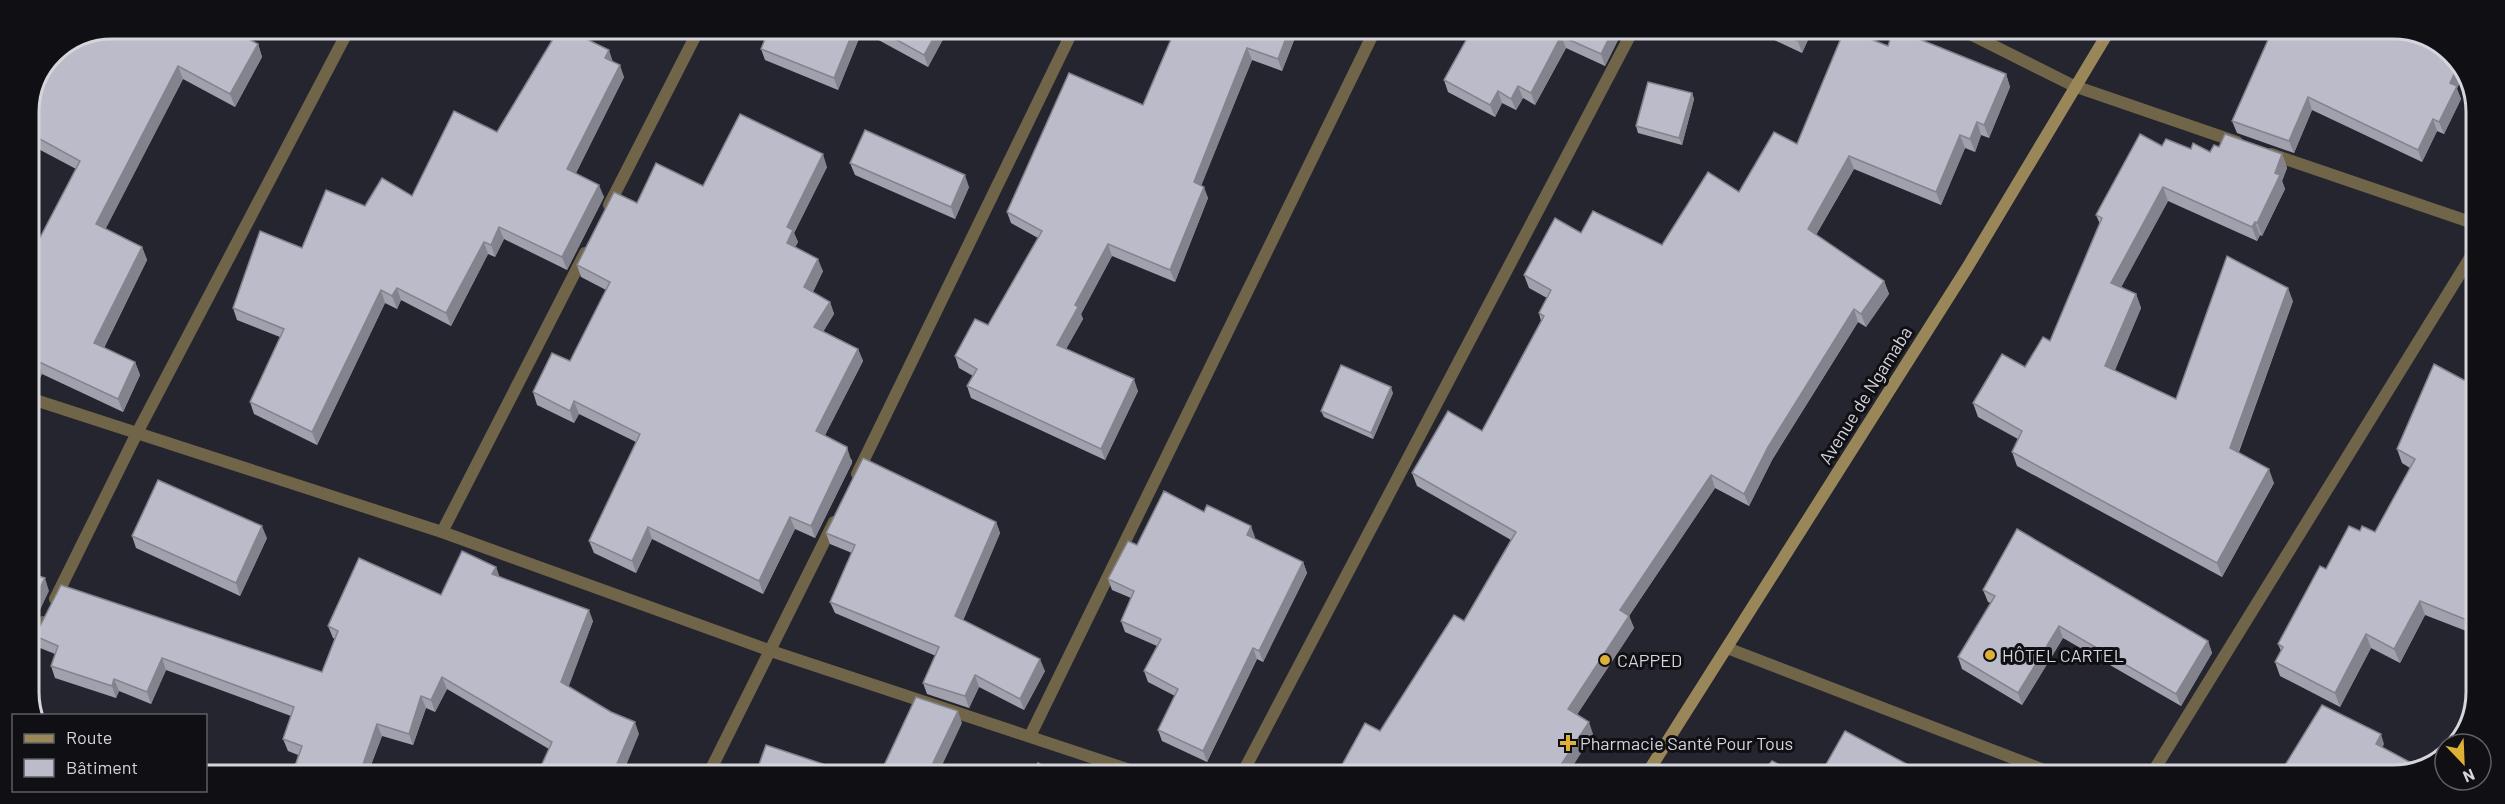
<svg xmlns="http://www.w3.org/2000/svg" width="2505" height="804" font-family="Barlow,sans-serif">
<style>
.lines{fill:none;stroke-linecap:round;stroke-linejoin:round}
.street{stroke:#706548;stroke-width:12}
.secondary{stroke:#9a8759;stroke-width:12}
.wall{fill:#a1a1ad}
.shaded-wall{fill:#83838d}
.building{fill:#bbbbc9;stroke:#83838d;stroke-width:1.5}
.poi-dot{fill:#ddb133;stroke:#0f0f14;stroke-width:2}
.labels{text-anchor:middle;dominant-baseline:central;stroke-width:6;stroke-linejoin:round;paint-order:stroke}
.street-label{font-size:18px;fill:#d5d5dc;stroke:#0f0f14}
.poi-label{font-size:18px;fill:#d5d5dc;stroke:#0f0f14;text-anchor:start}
.rim{fill:none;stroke:#d5d5dc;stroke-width:3}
</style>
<rect width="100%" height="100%" fill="#252530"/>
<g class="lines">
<g class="street">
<polyline points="1964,31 2074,86 2237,142"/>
<polyline points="2271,154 2476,224"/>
<polyline points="609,205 699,29"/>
<polyline points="29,398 442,532 771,651 1142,774"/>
<polyline points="857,474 1073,30"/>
<polyline points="442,532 585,253"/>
<polyline points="55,599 137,433 349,29"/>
<polyline points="1727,648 2057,775"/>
<polyline points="29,651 43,622"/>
<polyline points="1030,736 1375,30"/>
<polyline points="709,773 834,522"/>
<polyline points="1242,774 1633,30"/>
<polyline points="2151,775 2476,248"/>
</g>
<polyline class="secondary" points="1646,775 1967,268 2109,31"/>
</g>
<g class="wall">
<polygon points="529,29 546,29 543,36"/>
<polygon points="769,29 948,30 928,67 862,31 838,90 765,60 761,49"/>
<polygon points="1175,30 1298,30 1282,71 1252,60 1201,185 1208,198 1175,282 1112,256 1081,314 1083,319 1066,349 1138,391 1105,460 971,398 967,386 973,376 959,368 955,356 988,325 1038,238 1011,223 1007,212 1143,105"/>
<polygon points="1445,30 1623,30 1605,66 1566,48 1535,105 1523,98 1516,110 1502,103 1495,117 1448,92 1444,80 1466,40"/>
<polygon points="1755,31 1812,31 1802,53"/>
<polygon points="2272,31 2457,89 2461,99 2444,134 2437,131 2422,162 2312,110 2294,153 2237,133 2232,121"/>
<polygon points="258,44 262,57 235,107 183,79 105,229 142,247 147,260 104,348 135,362 140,375 123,412 42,374 33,391 29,390 29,249 33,251 76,169 29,144 28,111 53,53"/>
<polygon points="1888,46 2006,74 2010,87 1989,138 1981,135 1975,152 1965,148 1941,205 1854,169 1816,235 1884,281 1889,294 1866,327 1858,322 1772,460 1749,506 1715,488 1641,598 1629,616 1634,628 1577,714 1593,734 1380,731 1464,621 1511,540 1417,486 1412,473 1482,431 1541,321 1539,313 1547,298 1529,288 1524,275 1581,233 1662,245 1739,192 1797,144"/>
<polygon points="613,62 624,77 576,173 604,197 567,270 504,239 495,257 488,254 451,326 401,300 397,309 385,303 317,445 254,414 250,402 280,337 237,320 233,308 302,248 365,206 412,196 497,132"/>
<polygon points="1692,93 1694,99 1682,145 1638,133 1636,126"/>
<polygon points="2162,146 2191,149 2210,152 2219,147 2282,154 2287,168 2282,181 2285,189 2262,236 2260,235 2257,241 2168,201 2121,287 2136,294 2141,308 2115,370 2176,399 2293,301 2239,452 2274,483 2222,577 2017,466 2012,452 2018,439 1978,417 1973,403 2025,367 2050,341 2100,224 2096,215"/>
<polygon points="850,163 969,187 955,219 855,175"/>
<polygon points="827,167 794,233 798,242 795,247 823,271 813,292 830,302 834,314 823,331 858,349 863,361 825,435 852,460 852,463 815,538 795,529 763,594 652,539 636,573 594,553 589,541 636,442 579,414 574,423 537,405 533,392 570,361 606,290 581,277 577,265 637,203 703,186"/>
<polygon points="2475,293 2475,319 2471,307"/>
<polygon points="2475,386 2474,634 2425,615 2400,663 2371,648 2340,707 2280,676 2275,662 2281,651 2278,644 2326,569 2360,531 2375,532 2410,468 2402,463 2397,449"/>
<polygon points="1393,393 1373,439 1324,417 1321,411"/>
<polygon points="996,522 1000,533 963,620 1045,671 1024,710 979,687 969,708 927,694 923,683 936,656 835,613 830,602 852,553 830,544 826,533"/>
<polygon points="132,536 267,538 240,596 136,548"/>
<polygon points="1255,537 1254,539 1303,562 1307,573 1263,662 1257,659 1207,762 1162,741 1158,730 1175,696 1148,682 1144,671 1157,646 1125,632 1121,621 1131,598 1112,590 1108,579 1137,545"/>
<polygon points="496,567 499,576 593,621 568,687 639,734 549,749 447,689 435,712 426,708 413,745 382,736 368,773 297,773 295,766 298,755 288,751 283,739 291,716 166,670 151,704 119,691 116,698 55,678 51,666 55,654 40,648 35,636 322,672 335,639 333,638 328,626 441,595"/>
<polygon points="1983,590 2208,641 2212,653 2181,706 2063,638 2022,705 1962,669 1958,657 1991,603 1988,602"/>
</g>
<g class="shaded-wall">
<polygon points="541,29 546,29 543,36"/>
<polygon points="854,29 862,29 862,31 838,90 834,78"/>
<polygon points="938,30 948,30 928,67 924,55"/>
<polygon points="1289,30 1298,30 1282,71 1278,59"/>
<polygon points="1613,30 1623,30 1605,66 1601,54"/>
<polygon points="1802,31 1812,31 1802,53 1798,41"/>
<polygon points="1561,36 1566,48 1535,105 1531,93"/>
<polygon points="258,44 262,57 235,107 230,94"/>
<polygon points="1247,48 1252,60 1198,194 1194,182"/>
<polygon points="609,50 613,62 605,58"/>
<polygon points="2460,62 2464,74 2457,89 2461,99 2444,134 2439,122 2450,83"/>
<polygon points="620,65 624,77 572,181 567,169"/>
<polygon points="178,66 183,79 101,238 96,224"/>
<polygon points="2006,74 2010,87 1989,138 1984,125"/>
<polygon points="1518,86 1523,98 1516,110 1511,99"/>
<polygon points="1498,91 1502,103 1495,117 1490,105"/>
<polygon points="1692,93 1694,99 1682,145 1679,138"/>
<polygon points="2308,97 2312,110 2294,153 2289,141"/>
<polygon points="2433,119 2437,131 2422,162 2418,150"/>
<polygon points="1977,122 1981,135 1975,152 1970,139"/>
<polygon points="1960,135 1965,148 1941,205 1936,192"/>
<polygon points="823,154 827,167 794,233 798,242 791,255 787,243 787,227"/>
<polygon points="2282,154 2287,168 2282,181 2285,189 2262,236 2257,223 2275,173"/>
<polygon points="1849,156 1854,169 1812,242 1808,229"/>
<polygon points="965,175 969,187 955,219 951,207"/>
<polygon points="599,185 604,197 567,270 562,257"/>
<polygon points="1204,187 1208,198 1175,282 1170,270"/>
<polygon points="2163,187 2168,201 2116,297 2111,283"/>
<polygon points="2255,222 2260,235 2257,241 2252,227"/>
<polygon points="499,227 504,239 495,257 491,245"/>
<polygon points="484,242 488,254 451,326 446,313"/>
<polygon points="1108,244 1112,256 1081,314 1083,319 1062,356 1057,345 1075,305"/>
<polygon points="142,247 147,260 99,357 94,343"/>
<polygon points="818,259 823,271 809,300 804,287"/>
<polygon points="1884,281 1889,294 1866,327 1861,314"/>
<polygon points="397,288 401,300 397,309 392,296"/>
<polygon points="2288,288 2293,301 2235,461 2230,448"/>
<polygon points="381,290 385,303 317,445 312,432"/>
<polygon points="2136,294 2141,308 2111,379 2105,366"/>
<polygon points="830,302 834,314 819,339 814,327"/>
<polygon points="1854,309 1858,322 1772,460 1749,506 1744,494 1768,447"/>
<polygon points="858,349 863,361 821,443 816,431"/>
<polygon points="37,361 42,374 33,391 29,379 29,376"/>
<polygon points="135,362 140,375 123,412 118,399"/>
<polygon points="1134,379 1138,391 1105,460 1101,449"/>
<polygon points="1391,387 1393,393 1373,439 1371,433"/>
<polygon points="574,401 579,414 574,423 570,411"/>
<polygon points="847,447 852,463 815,538 811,526"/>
<polygon points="2269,469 2274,483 2222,577 2217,563"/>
<polygon points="1711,475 1715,488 1629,616 1634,628 1573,721 1568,709 1620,610"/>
<polygon points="790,517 795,529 763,594 759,581"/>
<polygon points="996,522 1000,533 960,628 955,616"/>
<polygon points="262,526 267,538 240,596 236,583"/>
<polygon points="1251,526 1255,537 1251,546 1247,535"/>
<polygon points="648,527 652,539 636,573 632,561"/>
<polygon points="1303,562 1307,573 1263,662 1259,651"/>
<polygon points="496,567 500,578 492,574"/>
<polygon points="45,578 49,591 29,633 29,610"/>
<polygon points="2420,601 2425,615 2400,663 2394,649"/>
<polygon points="589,610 593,621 566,694 561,682"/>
<polygon points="2059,626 2063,638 2022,705 2018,693"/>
<polygon points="2366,634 2371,648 2340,707 2335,693"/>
<polygon points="2208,641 2212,653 2181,706 2176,694"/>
<polygon points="1253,648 1257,659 1207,762 1203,751"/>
<polygon points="162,658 166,670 151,704 147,692"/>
<polygon points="1040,659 1045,671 1024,710 1020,699"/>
<polygon points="975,675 979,687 969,708 965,696"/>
<polygon points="442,677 447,689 435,712 431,700"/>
<polygon points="114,679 119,691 116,698 112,686"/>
<polygon points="421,696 426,708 413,745 409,734"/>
<polygon points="958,711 962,723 938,774 933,763"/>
<polygon points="635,722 639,734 623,773 613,773"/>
<polygon points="1589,722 1593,734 1568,774 1555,774"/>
<polygon points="377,724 382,736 368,773 360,773"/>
<polygon points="2381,734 2384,744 2380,754 2376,744"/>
</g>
<g class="building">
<polygon points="112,28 229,29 258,44 230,94 178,66 96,224 142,247 94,343 135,362 118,399 37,361 29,376 29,249 33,251 80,161 29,133 28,111 53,53"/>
<polygon points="559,29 566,29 609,50 605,58 620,65 567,169 599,185 562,257 499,227 491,245 484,242 446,313 397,288 392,296 381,290 312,432 250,402 284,329 233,308 260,231 302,248 326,190 365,206 382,178 412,196 454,111 497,132"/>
<polygon points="769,29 854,29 834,78 761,49"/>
<polygon points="877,29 938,30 924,55"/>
<polygon points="1175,30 1289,30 1278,59 1247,48 1194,182 1204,187 1170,270 1108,244 1075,305 1078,307 1057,345 1134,379 1101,449 967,386 977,369 955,356 975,319 988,325 1042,231 1007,212 1069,73 1143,105"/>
<polygon points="1465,30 1613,30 1601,54 1561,36 1531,93 1518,86 1511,99 1498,91 1490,105 1444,80 1470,33"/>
<polygon points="1776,31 1802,31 1798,41"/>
<polygon points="1844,31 1850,31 1888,46 1893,31 1899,31 2006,74 1984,125 1977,122 1970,139 1960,135 1936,192 1849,156 1808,229 1884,281 1861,314 1854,309 1768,447 1744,494 1711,475 1637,585 1620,610 1629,616 1568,709 1589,722 1555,774 1337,774 1365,723 1380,731 1454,615 1464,621 1516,532 1412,473 1448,411 1482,431 1544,316 1539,313 1551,290 1524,275 1555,218 1581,233 1593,211 1662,245 1708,172 1739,192 1774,132 1797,144"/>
<polygon points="2272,31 2415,31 2459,61 2460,62 2450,83 2457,86 2439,122 2433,119 2418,150 2308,97 2289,141 2232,121"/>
<polygon points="1648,82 1692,93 1679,138 1636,126"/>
<polygon points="740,114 823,154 787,227 793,230 787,243 818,259 804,287 830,302 814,327 858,349 816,431 847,447 847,450 811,526 790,517 759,581 648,527 632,561 589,541 640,434 574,401 570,411 533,392 552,353 570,361 610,282 577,265 614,192 637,203 656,163 703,186"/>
<polygon points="865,130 965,175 951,207 850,163"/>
<polygon points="2140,134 2162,146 2166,139 2191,149 2193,143 2210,152 2214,145 2219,147 2225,134 2282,154 2275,173 2280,175 2257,223 2255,222 2252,227 2163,187 2111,283 2136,294 2105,366 2176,399 2227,256 2288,288 2230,448 2269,469 2217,563 2012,452 2022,431 1973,403 2002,354 2025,367 2043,337 2050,341 2102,218 2096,215"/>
<polygon points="2475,293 2475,309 2471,307"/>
<polygon points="2434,364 2475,386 2474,623 2420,601 2394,649 2366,634 2335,693 2275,662 2283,647 2278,644 2320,566 2326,569 2349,526 2360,531 2362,526 2375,532 2415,459 2397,449"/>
<polygon points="1341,365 1391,387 1371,433 1321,411"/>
<polygon points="863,458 996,522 955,616 1040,659 1020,699 975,675 965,696 923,683 939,647 830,602 855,545 826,533"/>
<polygon points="158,480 262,526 236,583 132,536"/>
<polygon points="1164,491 1204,512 1207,505 1251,526 1247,535 1303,562 1259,651 1253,648 1203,751 1158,730 1178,689 1144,671 1161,639 1121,621 1134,591 1108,579 1128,541 1137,545"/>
<polygon points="2017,529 2208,641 2176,694 2059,626 2018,693 1958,657 1995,596 1983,590"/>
<polygon points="462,551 496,567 492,574 589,610 561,682 611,712 635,722 613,773 538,773 552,742 442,677 431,700 421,696 409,734 377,724 360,773 315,773 295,766 302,746 283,739 294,707 162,658 147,692 114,679 112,686 51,666 58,646 35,636 61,585 322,672 338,631 328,626 359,558 441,595"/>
<polygon points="29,566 37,570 35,575 45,578 29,610"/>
<polygon points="916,697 958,711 933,763 957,774 880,774"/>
<polygon points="2322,705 2381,734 2376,744 2419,767 2394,776 2279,775"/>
<polygon points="1845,731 1916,769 1918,766 1933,775 1820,775"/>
<polygon points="766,745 853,774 756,773"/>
<polygon points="1772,761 1799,775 1760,775"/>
<polygon points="1038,763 1058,774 1032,774"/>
</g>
<g class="poi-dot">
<circle cx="1990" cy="655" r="6"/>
<circle cx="1605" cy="660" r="6"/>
<path d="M1565 734h6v6h6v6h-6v6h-6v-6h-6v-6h6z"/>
</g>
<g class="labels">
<g class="street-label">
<text transform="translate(1865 395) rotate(-58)">Avenue de Ngamaba</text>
</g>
<g class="poi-label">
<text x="2002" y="655">HÔTEL CARTEL</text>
<text x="1617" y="660">CAPPED</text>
<text x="1580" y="743">Pharmacie Santé Pour Tous</text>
</g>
</g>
<path d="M0 0H2505V804H0ZM112 39H2393A73 73 0 0 1 2466 112V692A73 73 0 0 1 2393 765H112A73 73 0 0 1 39 692V112A73 73 0 0 1 112 39Z" fill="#0f0f14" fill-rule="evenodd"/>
<path class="rim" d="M112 39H2393A73 73 0 0 1 2466 112V692A73 73 0 0 1 2393 765H112A73 73 0 0 1 39 692V112A73 73 0 0 1 112 39Z"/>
<rect x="12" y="714" width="195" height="78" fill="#0f0f14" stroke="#5e5e64" stroke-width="1.5"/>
<rect x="24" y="734" width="30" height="9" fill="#9a8759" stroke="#5e5e64" stroke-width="1.5"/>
<text x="66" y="744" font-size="18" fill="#d5d5dc">Route</text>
<rect x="24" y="759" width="30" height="18" fill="#bbbbc9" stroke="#5e5e64" stroke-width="1.5"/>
<text x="66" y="774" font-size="18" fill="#d5d5dc">Bâtiment</text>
<g transform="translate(2463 762) rotate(157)"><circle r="28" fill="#0f0f14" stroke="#5e5e64" stroke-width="1.5"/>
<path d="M0-4.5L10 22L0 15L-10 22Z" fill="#ddb133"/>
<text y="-9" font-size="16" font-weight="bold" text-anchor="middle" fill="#d5d5dc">N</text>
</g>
</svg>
